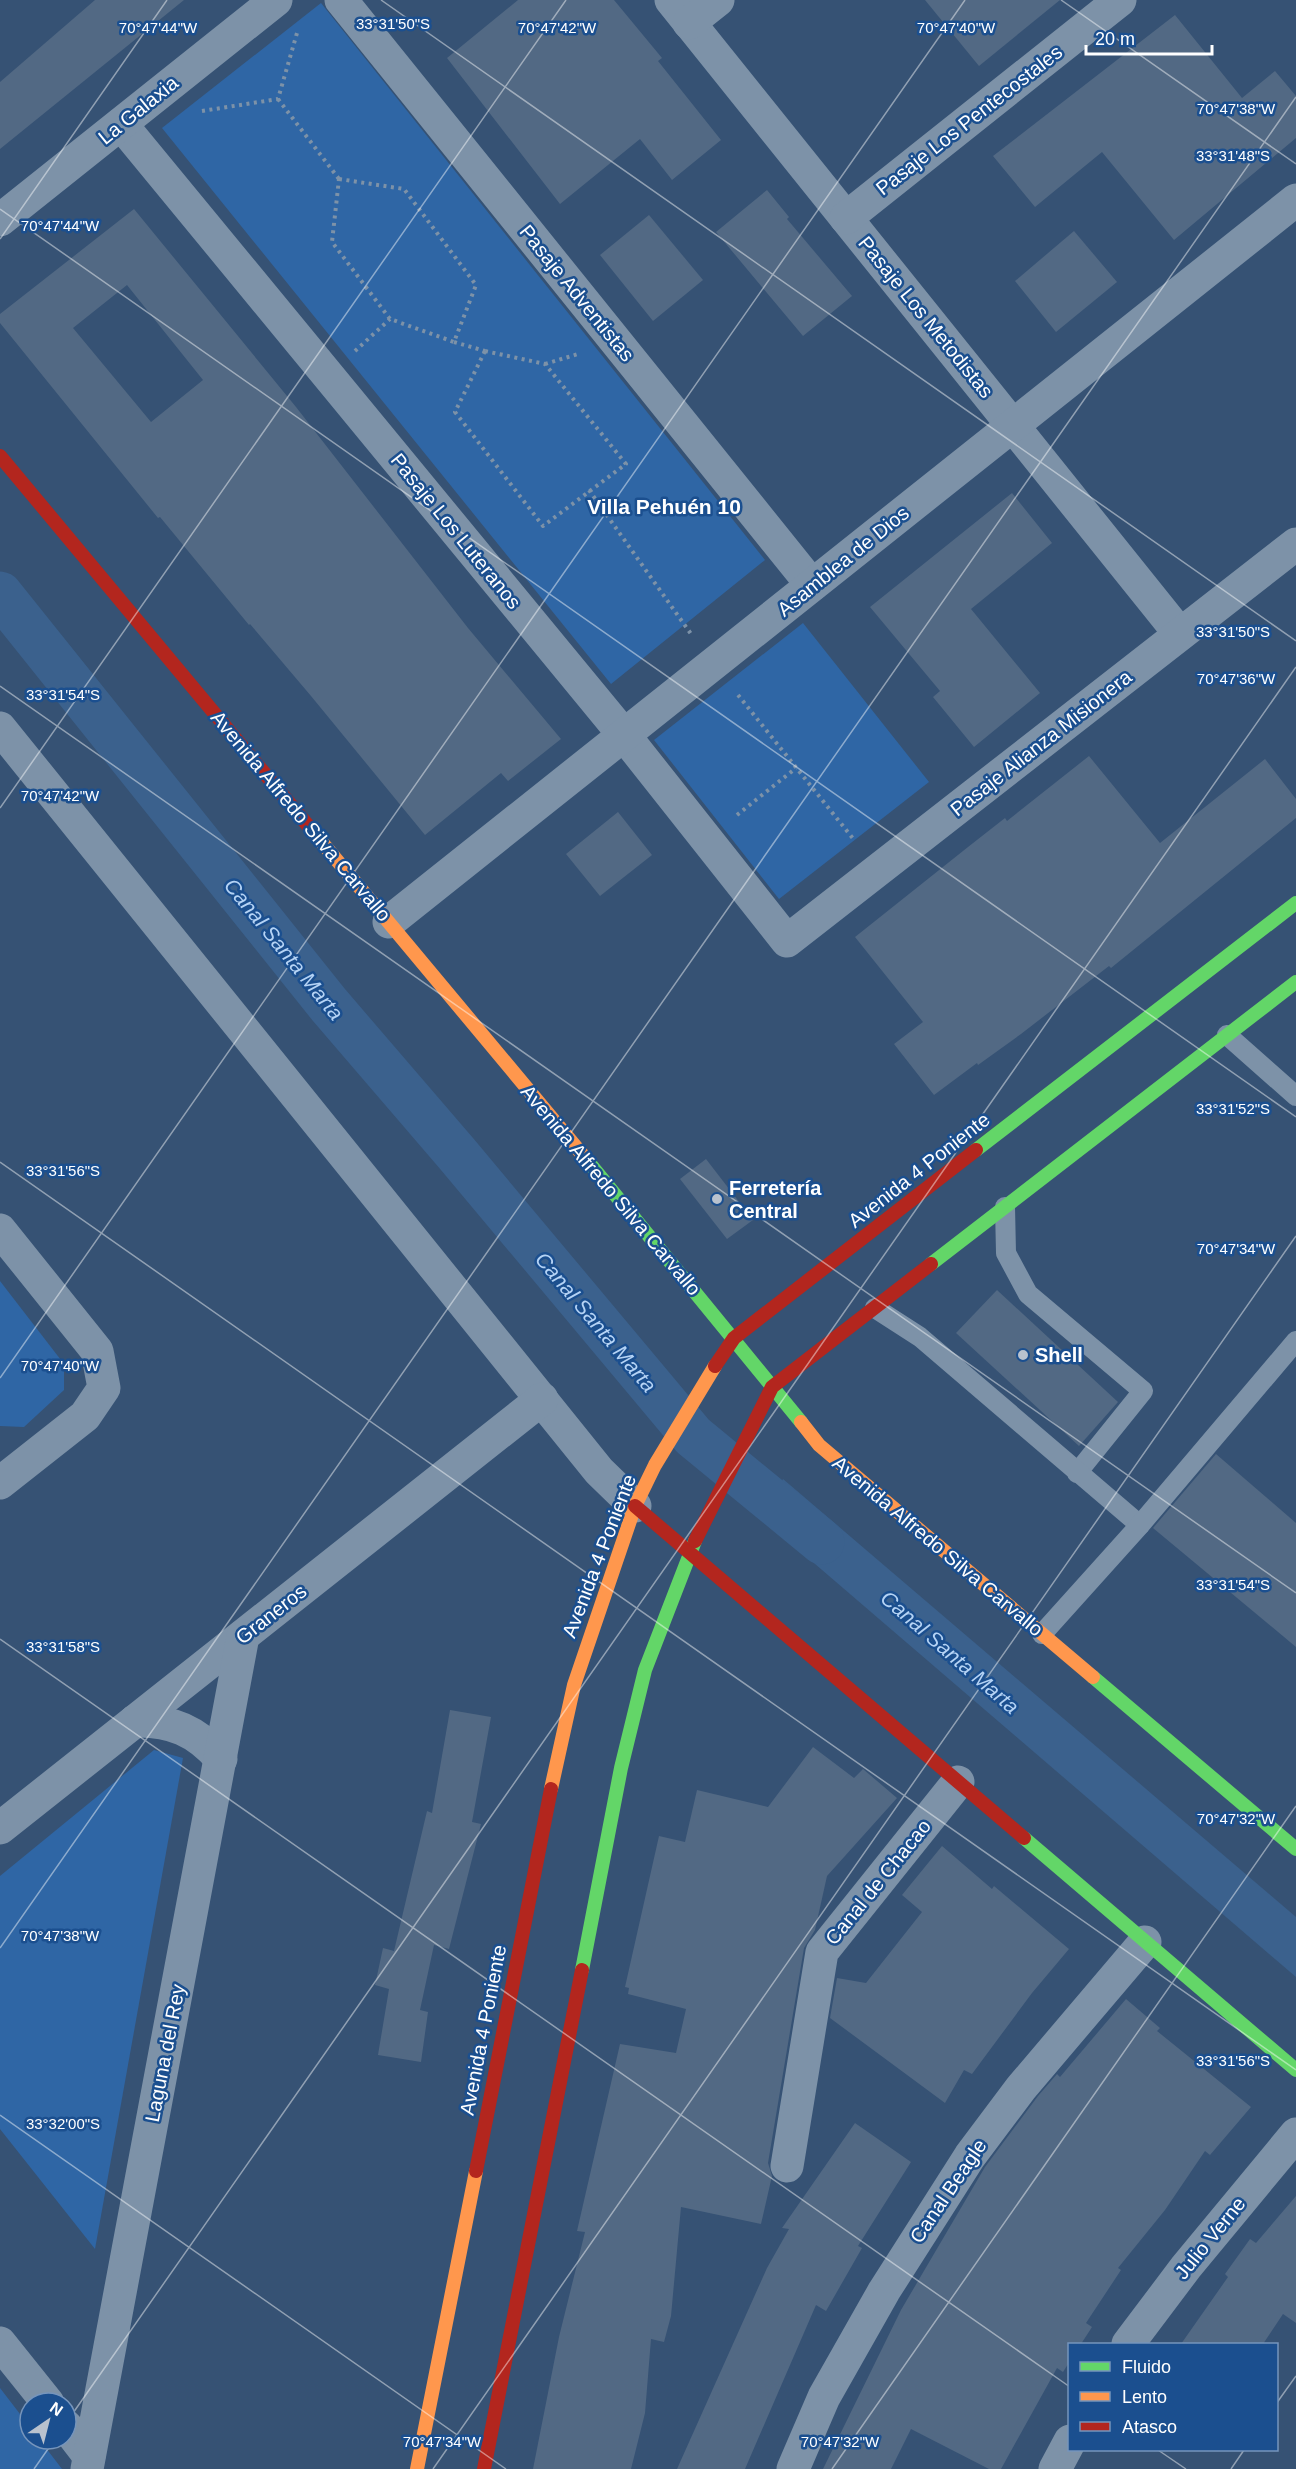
<svg xmlns="http://www.w3.org/2000/svg" width="1296" height="2469" font-family="Arial,sans-serif">
<style>
.green{fill:#2f66a5}
.water{fill:#3b618d}
.lines{fill:none;stroke-linecap:round;stroke-linejoin:round}
.canal{stroke:#3b618d;stroke-width:45}
.building{fill:#526984;fill-rule:evenodd}
.path{stroke:#7d92a8;stroke-width:4;stroke-dasharray:3 4.5;stroke-linecap:butt}
.lane{stroke:#7d92a8;stroke-width:20}
.street{stroke:#7d92a8;stroke-width:33}
.fast{stroke:#63d668;stroke-width:14}
.slow{stroke:#ff974d;stroke-width:14}
.jam{stroke:#b3261e;stroke-width:14}
.ticks{fill:none;stroke:#fff;stroke-width:1.5;stroke-opacity:0.45}
.poi-dot{fill:#b9c2ce;stroke:#1b4f8f;stroke-width:2}
.labels{text-anchor:middle;dominant-baseline:central;stroke-width:5;stroke-linejoin:round;paint-order:stroke}
.street-label{font-size:20px;fill:#fff;stroke:#1b4f8f}
.poi-label{font-size:20px;font-weight:bold;fill:#fff;stroke:#1b4f8f;text-anchor:start}
.neighbourhood-label{font-size:21px;font-weight:bold;fill:#fff;stroke:#1b4f8f}
.water-label{font-size:21px;font-style:italic;fill:#b5d3f5;stroke:#1b4f8f}
.ticks-label{font-size:15px;text-anchor:middle;fill:#fff;stroke:#1b4f8f;stroke-width:5;stroke-linejoin:round;paint-order:stroke}
</style>
<rect width="100%" height="100%" fill="#365274"/>
<g class="green">
<polygon points="321,3 765,560 611,684 162,128"/>
<polygon points="803,623 929,782 779,899 654,740"/>
<polygon points="0,1281 64,1364 64,1390 24,1427 0,1426"/>
<polygon points="154,1750 183,1758 95,2249 0,2129 0,1876"/>
<polygon points="0,2388 30,2427 30,2439 39,2439 62,2469 0,2469"/>
</g>
<polygon class="water" points="783,1479 1296,1917 1296,1977 765,1521"/>
<g class="lines">
<polyline class="canal" points="0,594 329,1005 457,1154 693,1436 822,1542"/>
</g>
<g class="building">
<polygon points="95,0 184,0 0,149 0,82"/>
<polygon points="518,0 614,0 662,58 658,61 721,140 672,180 640,139 560,204 447,58"/>
<polygon points="925,0 1060,0 979,66"/>
<polygon points="1175,15 1242,98 1275,71 1296,96 1296,138 1174,240 1102,152 1035,207 993,156"/>
<polygon points="767,190 789,217 787,219 852,296 803,336 716,232"/>
<path d="M134 209 296 407 468 628 561 739 508 781 501 773 425 835 311 696 250 624 249 625 160 517 158 518 0 323V314ZM127 285 203 380 151 422 73 328Z"/>
<polygon points="649,215 703,280 653,321 600,255"/>
<polygon points="1074,231 1117,282 1056,332 1015,281"/>
<polygon points="1012,493 1052,543 971,609 1040,693 974,747 933,697 940,691 870,607"/>
<polygon points="1089,756 1160,843 1265,759 1296,799 1296,818 1111,968 1109,966 1021,1034 978,1065 977,1063 934,1095 894,1044 923,1022 855,937 968,847 1005,818 1007,821"/>
<polygon points="618,812 652,855 600,896 566,854"/>
<polygon points="706,1159 753,1220 727,1239 680,1179"/>
<polygon points="997,1290 1118,1402 1079,1446 956,1333"/>
<polygon points="1216,1454 1296,1523 1296,1647 1153,1528"/>
<polygon points="450,1710 491,1717 472,1822 481,1824 449,1949 434,1945 420,2010 428,2012 421,2062 378,2055 389,1989 375,1985 383,1948 394,1951 427,1811 432,1813"/>
<polygon points="813,1747 854,1778 863,1769 897,1798 827,1876 815,1930 804,1948 768,2163 772,2176 761,2224 681,2207 671,2316 664,2342 651,2339 645,2413 631,2469 533,2469 559,2337 585,2232 577,2231 620,2044 676,2053 686,2009 628,1994 629,1988 625,1987 659,1836 685,1842 697,1790 768,1807"/>
<polygon points="942,1846 992,1889 994,1886 1069,1949 1032,1993 972,2074 964,2070 945,2103 830,2018 837,1978 866,1983 922,1912 902,1895"/>
<polygon points="1126,1999 1160,2028 1157,2031 1251,2107 1210,2155 1205,2151 1165,2210 1118,2268 1121,2270 1086,2323 1092,2327 1081,2344 1070,2344 1070,2361 1063,2372 1057,2368 1001,2469 989,2469 911,2429 891,2469 823,2469 901,2310 985,2167 1038,2096 1057,2074 1060,2077"/>
<polygon points="855,2123 911,2162 858,2246 862,2248 826,2311 816,2305 745,2469 677,2469 767,2268 789,2229 782,2228"/>
<polygon points="1296,2196 1296,2323 1283,2314 1263,2344 1181,2344 1228,2277 1225,2274 1250,2239 1256,2243"/>
</g>
<g class="lines">
<g class="path">
<polyline points="278,99 339,179"/>
<polyline points="202,111 278,99 297,33"/>
<polygon points="339,179 404,189 476,285 454,342 390,319 332,242"/>
<polyline points="454,342 485,351"/>
<polyline points="355,351 390,319"/>
<polygon points="485,351 545,364 626,464 543,526 455,412"/>
<polyline points="545,364 578,354"/>
<polyline points="589,490 691,634"/>
<polyline points="738,695 855,841"/>
<polyline points="737,815 796,768"/>
</g>
<g class="lane">
<polyline points="1227,1035 1296,1096"/>
<polyline points="1005,1207 1006,1253 1028,1294 1143,1391 1077,1473"/>
<polyline points="875,1308 920,1337 1140,1525"/>
<polyline points="1042,1634 1140,1525 1296,1341"/>
</g>
<g class="street">
<polyline points="341,0 812,585"/>
<polyline points="671,0 1180,634"/>
<polyline points="689,23 718,0"/>
<polyline points="121,124 624,735 787,941 1296,544"/>
<polyline points="846,218 1120,0"/>
<polyline points="0,220 276,0"/>
<polyline points="0,728 599,1471 635,1506"/>
<polyline points="389,922 1296,200"/>
<polyline points="0,1230 97,1351 104,1388 85,1416 0,1483"/>
<path d="M135 1721C171 1720 197 1731 221 1759"/>
<polyline points="0,1828 542,1399"/>
<polyline points="787,2166 822,1952 958,1782"/>
<polyline points="0,2343 48,2403"/>
<polyline points="1128,2344 1186,2267 1296,2134"/>
<polyline points="66,2426 89,2456"/>
<polyline points="87,2469 243,1636"/>
<polyline points="793,2469 824,2397 884,2291 970,2156 1021,2088 1145,1942"/>
<polyline points="1055,2469 1070,2441"/>
</g>
<g class="fast">
<polyline points="976,1150 1296,903"/>
<polyline points="586,1159 801,1422"/>
<polyline points="931,1264 1296,982"/>
<polyline points="1093,1677 1296,1849"/>
<polyline points="1024,1838 1296,2070"/>
<polyline points="582,1970 621,1768 645,1670 695,1541"/>
</g>
<g class="slow">
<polyline points="310,828 586,1159"/>
<polyline points="801,1422 819,1445 1093,1677"/>
<polyline points="551,1789 574,1685 635,1506 655,1465 715,1366"/>
<polyline points="417,2469 476,2171"/>
</g>
<g class="jam">
<polyline points="0,456 310,828"/>
<polyline points="715,1366 734,1338 976,1150"/>
<polyline points="635,1506 1024,1838"/>
<polyline points="695,1541 772,1387 931,1264"/>
<polyline points="476,2171 551,1789"/>
<polyline points="484,2469 582,1970"/>
</g>
</g>
<path class="ticks" d="M381 0 1296 641M1061 0 1296 164M0 209 1296 1117M0 239 167 0M0 686 1296 1593M0 808 566 0M0 1162 1296 2070M0 1378 965 0M0 1639 1070 2387M0 1948 1296 97M0 2115 506 2469M1276 2404 1296 2376M66 2423 1296 667M1158 2450 1186 2469M34 2469 55 2439M433 2469 1296 1236M832 2469 1296 1806M1231 2469 1244 2450"/>
<g class="poi-dot">
<circle cx="717" cy="1199" r="6"/>
<circle cx="1023" cy="1355" r="6"/>
</g>
<g class="labels">
<g class="street-label">
<text transform="translate(138 110) rotate(-39)">La Galaxia</text>
<text transform="translate(969 120) rotate(-38)">Pasaje Los Pentecostales</text>
<text transform="translate(577 293) rotate(51)">Pasaje Adventistas</text>
<text transform="translate(926 317) rotate(51)">Pasaje Los Metodistas</text>
<text transform="translate(456 531) rotate(51)">Pasaje Los Luteranos</text>
<text transform="translate(843 561) rotate(-39)">Asamblea de Dios</text>
<text transform="translate(1041 743) rotate(-38)">Pasaje Alianza Misionera</text>
<text transform="translate(301 816) rotate(50)">Avenida Alfredo Silva Carvallo</text>
<text transform="translate(919 1170) rotate(-38)">Avenida 4 Poniente</text>
<text transform="translate(611 1190) rotate(50)">Avenida Alfredo Silva Carvallo</text>
<text transform="translate(938 1546) rotate(40)">Avenida Alfredo Silva Carvallo</text>
<text transform="translate(599 1556) rotate(-69)">Avenida 4 Poniente</text>
<text transform="translate(271 1614) rotate(-38)">Graneros</text>
<text transform="translate(878 1882) rotate(-51)">Canal de Chacao</text>
<text transform="translate(483 2030) rotate(-79)">Avenida 4 Poniente</text>
<text transform="translate(165 2053) rotate(-79)">Laguna del Rey</text>
<text transform="translate(948 2191) rotate(-56)">Canal Beagle</text>
<text transform="translate(1210 2238) rotate(-51)">Julio Verne</text>
</g>
<g class="poi-label">
<text x="729" y="1188">Ferretería<tspan x="729" dy="23">Central</tspan></text>
<text x="1035" y="1355">Shell</text>
</g>
<g class="neighbourhood-label">
<text x="664" y="506">Villa Pehuén 10</text>
</g>
<g class="water-label">
<text transform="translate(284 949) rotate(51)">Canal Santa Marta</text>
<text transform="translate(596 1322) rotate(50)">Canal Santa Marta</text>
<text transform="translate(950 1652) rotate(41)">Canal Santa Marta</text>
</g>
</g>
<g class="ticks-label">
<text x="393" y="29">33°31'50"S</text>
<text x="158" y="33">70°47'44"W</text>
<text x="557" y="33">70°47'42"W</text>
<text x="956" y="33">70°47'40"W</text>
<text x="1236" y="114">70°47'38"W</text>
<text x="1233" y="161">33°31'48"S</text>
<text x="60" y="231">70°47'44"W</text>
<text x="1233" y="637">33°31'50"S</text>
<text x="1236" y="684">70°47'36"W</text>
<text x="63" y="700">33°31'54"S</text>
<text x="60" y="801">70°47'42"W</text>
<text x="1233" y="1114">33°31'52"S</text>
<text x="63" y="1176">33°31'56"S</text>
<text x="1236" y="1254">70°47'34"W</text>
<text x="60" y="1371">70°47'40"W</text>
<text x="1233" y="1590">33°31'54"S</text>
<text x="63" y="1652">33°31'58"S</text>
<text x="1236" y="1824">70°47'32"W</text>
<text x="60" y="1941">70°47'38"W</text>
<text x="1233" y="2066">33°31'56"S</text>
<text x="63" y="2129">33°32'00"S</text>
<text x="442" y="2447">70°47'34"W</text>
<text x="840" y="2447">70°47'32"W</text>
</g>
<rect x="1068" y="2343" width="210" height="108" fill="#1b4f8f" stroke="#7695bc" stroke-width="1.5"/>
<rect x="1080" y="2362" width="30" height="9" fill="#63d668" stroke="#7695bc" stroke-width="1.5"/>
<text x="1122" y="2373" font-size="18" fill="#ffffff">Fluido</text>
<rect x="1080" y="2392" width="30" height="9" fill="#ff974d" stroke="#7695bc" stroke-width="1.5"/>
<text x="1122" y="2403" font-size="18" fill="#ffffff">Lento</text>
<rect x="1080" y="2422" width="30" height="9" fill="#b3261e" stroke="#7695bc" stroke-width="1.5"/>
<text x="1122" y="2433" font-size="18" fill="#ffffff">Atasco</text>
<g transform="translate(48 2421) rotate(35)"><circle r="28" fill="#1b4f8f" stroke="#7695bc" stroke-width="1.5"/>
<path d="M0-4.5L10 22L0 15L-10 22Z" fill="#b9c2ce"/>
<text y="-9" font-size="16" font-weight="bold" text-anchor="middle" fill="#ffffff">N</text>
</g>
<path d="M1086 45v9h126v-9" fill="none" stroke="#ffffff" stroke-width="3"/>
<text x="1095" y="45" font-size="18" fill="#ffffff" stroke="#1b4f8f" stroke-width="4.5" paint-order="stroke">20 m</text>
</svg>
